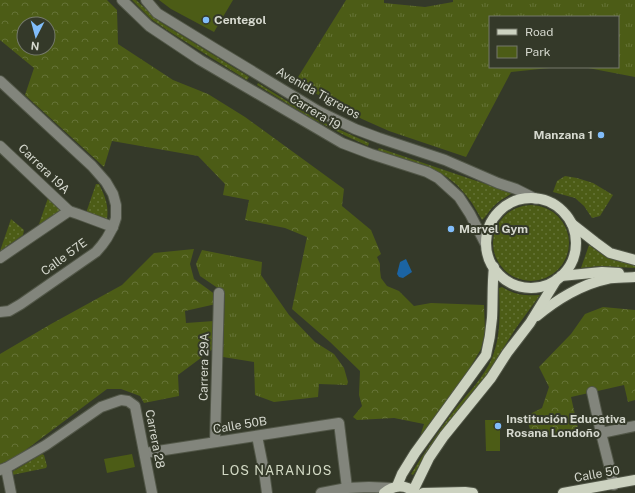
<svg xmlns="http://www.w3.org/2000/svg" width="635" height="493" font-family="'Public Sans',sans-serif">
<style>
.grass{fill:url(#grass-tufts)}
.forest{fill:url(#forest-crowns);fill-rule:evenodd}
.park{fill:#4c5c16}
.garden{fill:url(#garden-dots)}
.water{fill:#1b64a3}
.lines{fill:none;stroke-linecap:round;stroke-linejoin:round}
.minor-casing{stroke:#515647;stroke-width:12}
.major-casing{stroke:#515647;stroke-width:12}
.minor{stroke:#82857c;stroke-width:10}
.major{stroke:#ccd2c0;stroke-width:10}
.poi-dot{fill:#81bdfa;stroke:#343929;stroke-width:1.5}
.labels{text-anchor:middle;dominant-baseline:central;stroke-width:4;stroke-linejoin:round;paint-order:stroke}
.poi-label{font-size:12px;font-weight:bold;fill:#d5d8ce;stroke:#343929;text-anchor:start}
.street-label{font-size:12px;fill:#d5d8ce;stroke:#343929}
.neighbourhood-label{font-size:13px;letter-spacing:1px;fill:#d3dac5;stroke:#343929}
</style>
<defs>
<pattern id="grass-tufts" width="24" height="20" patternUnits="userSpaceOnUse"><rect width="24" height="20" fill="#4c5c16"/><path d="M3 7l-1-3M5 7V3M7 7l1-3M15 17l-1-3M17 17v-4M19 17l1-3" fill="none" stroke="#657337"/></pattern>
<pattern id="forest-crowns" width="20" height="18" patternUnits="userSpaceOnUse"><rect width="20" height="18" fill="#4c5c16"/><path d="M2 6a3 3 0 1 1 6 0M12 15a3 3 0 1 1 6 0" fill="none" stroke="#657337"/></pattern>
<pattern id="garden-dots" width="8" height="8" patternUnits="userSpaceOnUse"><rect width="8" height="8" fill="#4c5c16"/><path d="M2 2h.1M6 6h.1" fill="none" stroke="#657337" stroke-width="1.8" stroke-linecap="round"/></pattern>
</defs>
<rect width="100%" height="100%" fill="#343929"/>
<g class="grass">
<polygon points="346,0 384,0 384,3 425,7 453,2 453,0 635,0 635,77 583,67 618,67 618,17 490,17 490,67 559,67 511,72 466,157 389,131 362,119 295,82"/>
<polygon points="202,250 262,262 261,275 289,315 315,342 334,354 344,368 348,382 347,385 319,384 318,397 274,402 255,395 254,362 223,357 225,293 200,276 196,264"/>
</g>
<g class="forest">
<path d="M0 0H107L117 10 118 44 173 80 208 94 245 117 344 189 342 206 371 230 381 254 377 257 380 264V270L381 278 387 286 399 291 414 306 431 303 484 305 485 332 481 349 468 371 420 437 424 424 394 418 357 420 353 417 362 406 359 395 360 371 330 342 292 309 307 237 285 228 245 220 249 200 223 195 225 184 198 156 112 141 104 167 25 95 34 68 0 40ZM24 24H48V48H24Z"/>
<polygon points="194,249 190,264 194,279 216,295 216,304 185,311 186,323 214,321 213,349 178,375 179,396 144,403 140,396 121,389 107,389 15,458 0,464 0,354 51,324 122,285 154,253"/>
<polygon points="603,307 635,310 635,400 628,402 624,385 571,397 578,428 557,435 532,436 526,416 542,408 549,387 539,367 571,334 585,314"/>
</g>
<g class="park">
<polygon points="159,0 233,0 214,32 171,9"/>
<polygon points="485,420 500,420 500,451 486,451"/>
<polygon points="132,454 135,467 107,473 104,459"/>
</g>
<g class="garden">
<polygon points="132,0 136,0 154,17 160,22 249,77 247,80 170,32 151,19"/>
<polygon points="258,83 316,119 369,143 368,146 346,136 311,118 257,85"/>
<path d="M379 148 512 193C505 198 498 201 493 207 489 211 486 217 482 220L472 203 465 194 457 185 447 177 428 167 377 151Z"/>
<polygon points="565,176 577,178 593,183 613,195 600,216 592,218 584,206 575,198 553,192 557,181"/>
<path d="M96 184H99C105 196 109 206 107 219L105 220 86 213Z"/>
<polygon points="48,198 61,208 62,211 38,227"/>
<circle cx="531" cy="243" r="38"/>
<polygon points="11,219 24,230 23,235 0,251"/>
<polygon points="589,245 607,258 635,265 635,268 599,266 581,268"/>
<path d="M502 287C515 295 525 296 540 295L516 328 487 374 459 410 425 457 413 475 411 474C425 451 440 429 456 408 469 392 484 377 492 358 501 336 500 312 499 288Z"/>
<polygon points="42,454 44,455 47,466 46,468 12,475 12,472"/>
</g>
<polygon class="water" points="406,259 412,272 403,278 399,277 397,274 400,262"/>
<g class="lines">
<defs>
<g id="minor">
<polyline points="122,0 149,26 200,60 342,143 371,154 427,172 438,178 459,197 470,214 486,245"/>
<polyline points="146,0 157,13 214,48 318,111 355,129 379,138 445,160 498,183 516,189 536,199"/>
<polyline points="0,81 92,166 106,182 113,194 116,205 116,218 113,227 107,238 102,245 96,252 21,304 9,311 0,312"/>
<polyline points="0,146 69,211"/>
<polyline points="0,258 69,211 78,214 113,227"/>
<polyline points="592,392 601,433 614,485"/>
<polyline points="601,433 635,426"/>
<polyline points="257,436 264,471 267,493"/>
<polyline points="215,442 219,293"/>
<polyline points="145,453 339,423 347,488"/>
<polyline points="6,468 11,493"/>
<polyline points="0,470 6,468 46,445 101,407 121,400 128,401 135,406 152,493"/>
<polyline points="321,493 347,488 369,487 392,488"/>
</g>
<g id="major">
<circle cx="531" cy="243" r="45"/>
<polyline points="572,224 595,242 610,253 635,260"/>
<polyline points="561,276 602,272 619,273"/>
<path d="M537 316C556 300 582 284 607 279 616 277 626 278 635 277"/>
<path d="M397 486 402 474 415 453 486 355C489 343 491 331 492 318 493 301 492 284 494 267"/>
<polyline points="413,491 429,458 444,436 491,378 507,353 530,323 557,279"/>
<path d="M384 493C393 485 406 484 415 493"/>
<polyline points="423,493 465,492 473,493"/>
<polyline points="563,493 635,480"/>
</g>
</defs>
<use href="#minor" class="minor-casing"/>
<use href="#major" class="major-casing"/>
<use href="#minor" class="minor"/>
<use href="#major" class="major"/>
</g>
<g class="poi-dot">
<circle cx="206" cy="20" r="4"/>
<circle cx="601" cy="135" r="4"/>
<circle cx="451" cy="229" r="4"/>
<circle cx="498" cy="426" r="4"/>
</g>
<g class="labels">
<g class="poi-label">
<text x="214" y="20">Centegol</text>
<text x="593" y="135" text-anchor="end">Manzana 1</text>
<text x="459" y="229">Marvel Gym</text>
<text x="506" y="419">Institución Educativa<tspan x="506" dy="14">Rosana Londoño</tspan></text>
</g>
<g class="street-label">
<text transform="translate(318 93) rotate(29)">Avenida Tigreros</text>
<text transform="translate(315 112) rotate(31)">Carrera 19</text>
<text transform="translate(44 169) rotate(44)">Carrera 19A</text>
<text transform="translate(64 257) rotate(-36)">Calle 57E</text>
<text transform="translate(204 367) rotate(-89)">Carrera 29A</text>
<text transform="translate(240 425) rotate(-9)">Calle 50B</text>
<text transform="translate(155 439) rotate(79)">Carrera 28</text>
<text transform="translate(597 474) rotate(-10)">Calle 50</text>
</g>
<g class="neighbourhood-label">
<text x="277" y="470">LOS NARANJOS</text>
</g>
</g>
<rect x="489" y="16" width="130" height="52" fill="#343929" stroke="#74796b"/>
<rect x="497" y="29" width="20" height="6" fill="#ccd2c0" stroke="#74796b"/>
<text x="525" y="36" font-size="12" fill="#d5d8ce">Road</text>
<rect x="497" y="46" width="20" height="12" fill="#4c5c16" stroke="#74796b"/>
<text x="525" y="56" font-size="12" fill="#d5d8ce">Park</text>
<g transform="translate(36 36) rotate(186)"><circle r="19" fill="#343929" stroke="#74796b"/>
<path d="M0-3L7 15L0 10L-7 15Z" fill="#81bdfa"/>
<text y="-6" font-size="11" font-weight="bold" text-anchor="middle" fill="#d5d8ce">N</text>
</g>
</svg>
